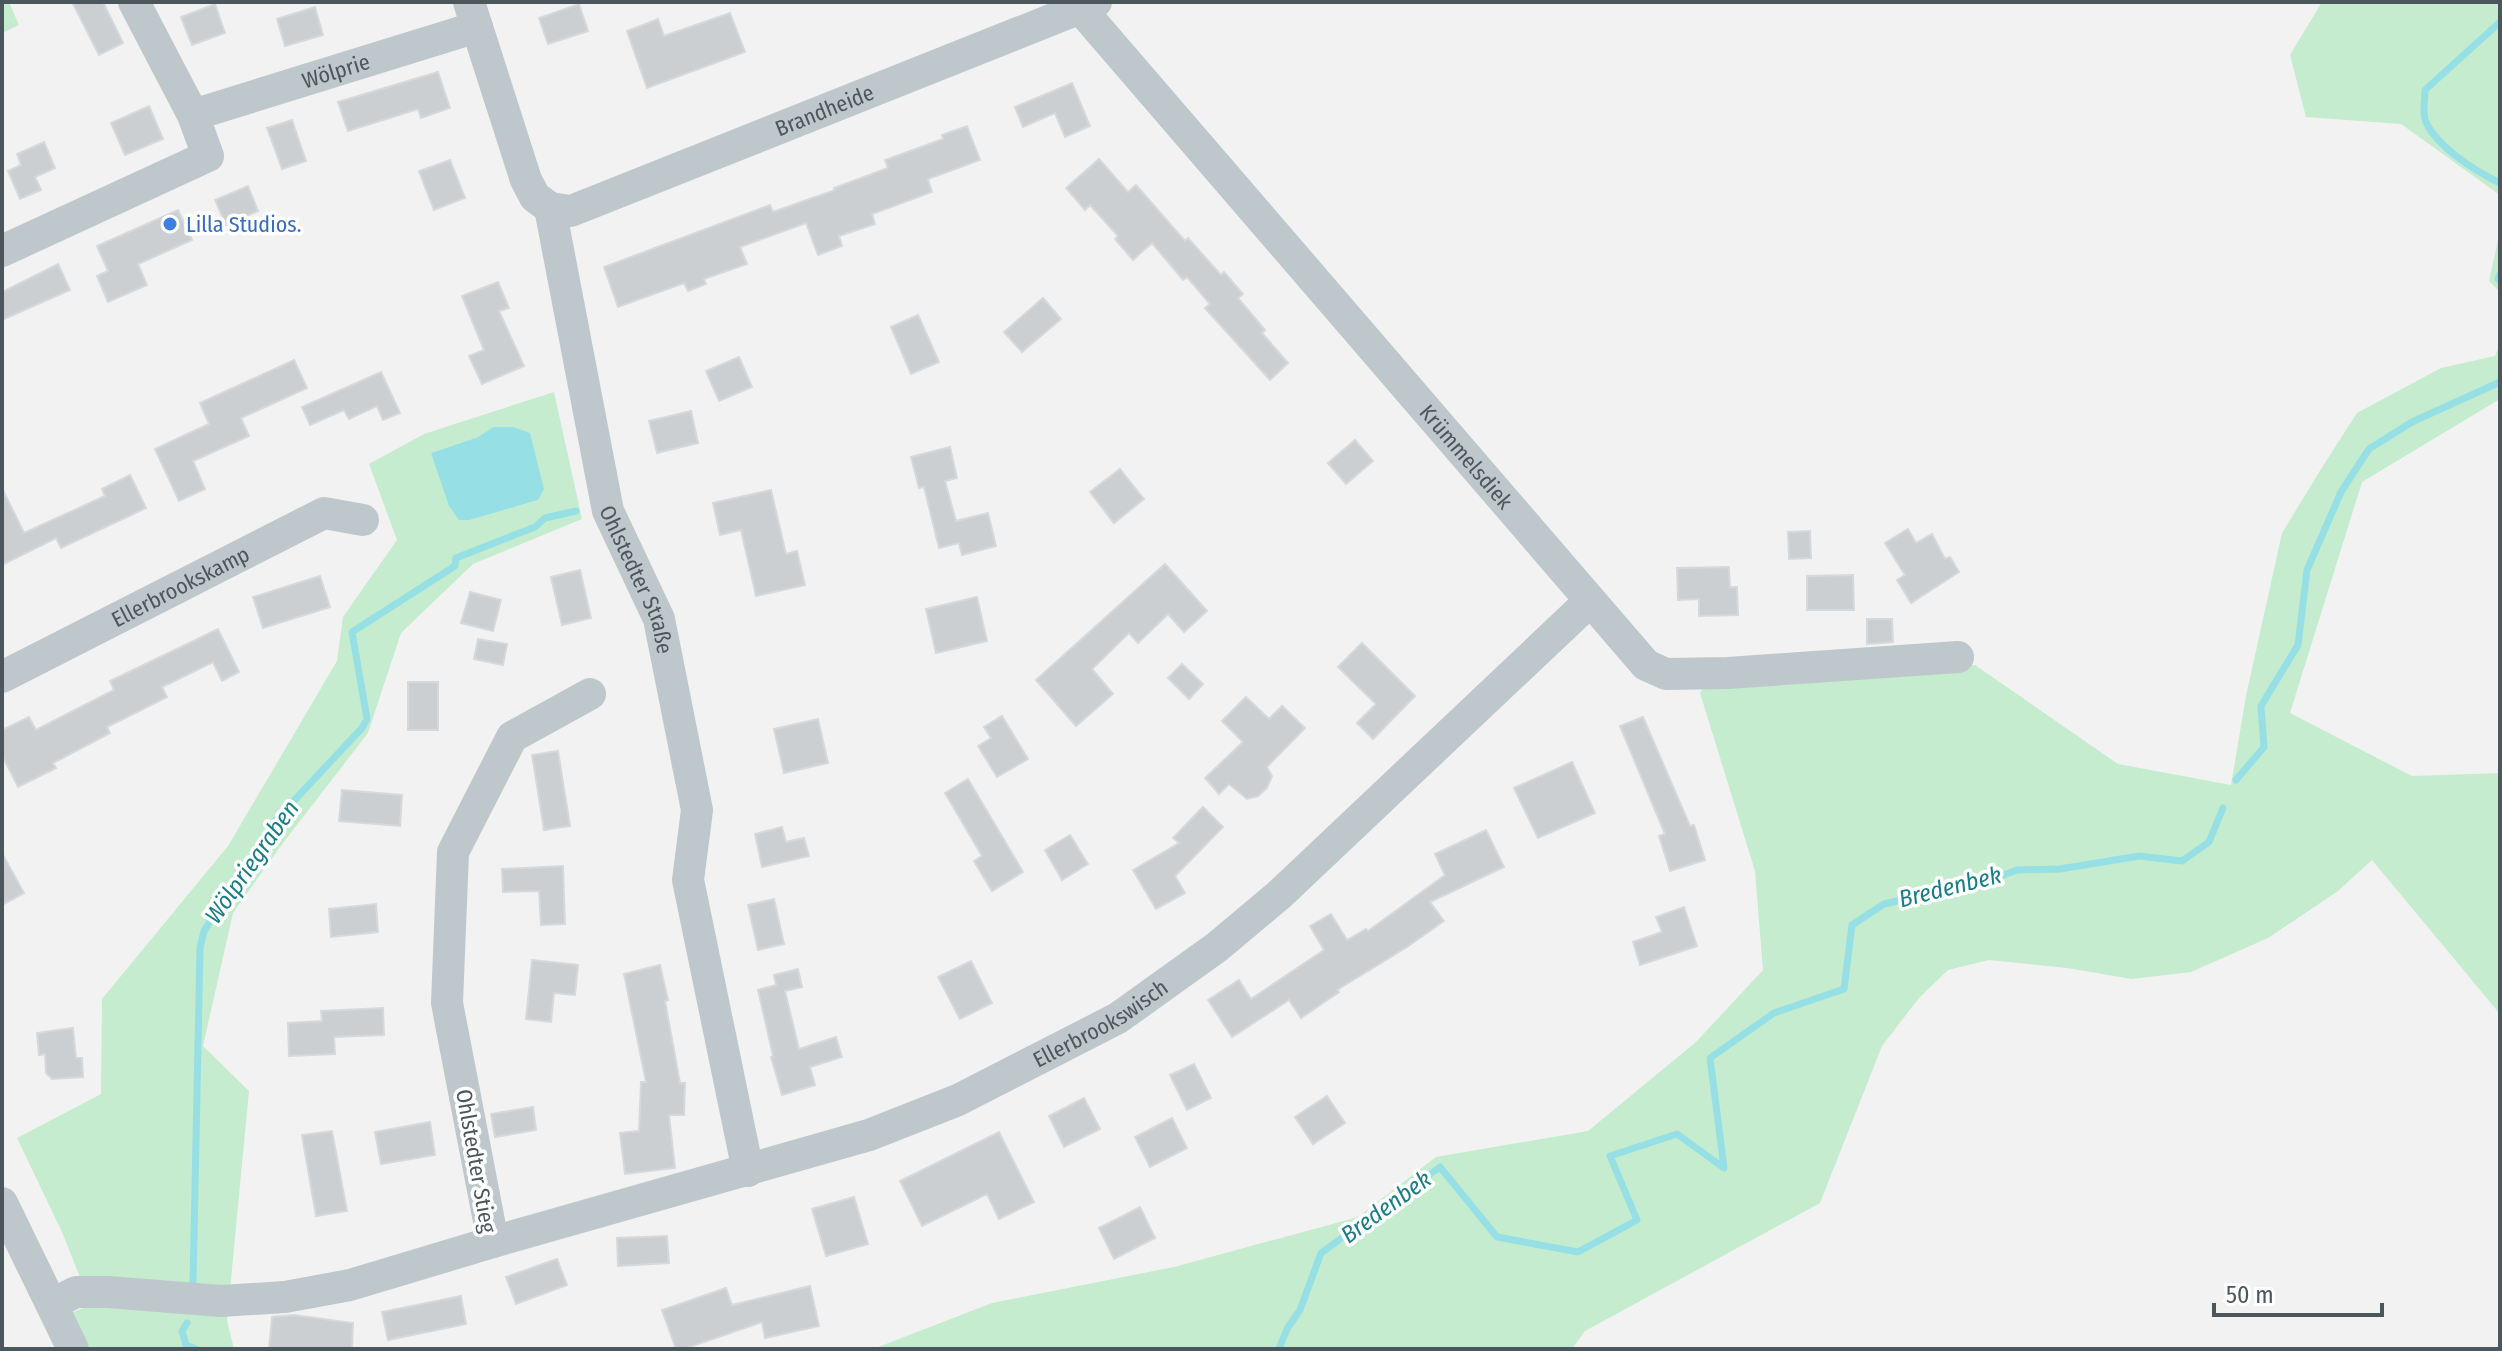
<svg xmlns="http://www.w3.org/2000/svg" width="2502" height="1351" font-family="'Fira Sans Condensed',sans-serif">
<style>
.green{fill:#c5ecce;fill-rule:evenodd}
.water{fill:#96e0e5}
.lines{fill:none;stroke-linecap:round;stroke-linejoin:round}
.stream{stroke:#96e0e5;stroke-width:7}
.building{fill:#cccfd2;stroke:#d6d9dc;stroke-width:2}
.minor{stroke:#bec7cc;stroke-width:32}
.shop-dot{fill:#3f7fe0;stroke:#fff;stroke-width:3}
.labels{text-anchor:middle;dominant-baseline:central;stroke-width:7;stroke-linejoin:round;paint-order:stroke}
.street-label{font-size:22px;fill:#4b575d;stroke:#fff}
.shop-label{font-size:22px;fill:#366cbe;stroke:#fff;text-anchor:start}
.water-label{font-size:24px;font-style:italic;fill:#187e84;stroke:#fff}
</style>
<rect width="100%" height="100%" fill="#f3f2f2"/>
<g class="green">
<polygon points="2,2 9,2 19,25 2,33"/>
<polygon points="2322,2 2500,2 2500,195 2401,124 2306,117 2290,55"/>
<polygon points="2500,231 2500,292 2489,281"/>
<polygon points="2500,344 2500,399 2362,482 2290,713 2412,776 2500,773 2500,1014 2372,860 2338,891 2268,938 2191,972 2132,979 2067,968 1989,960 1948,970 1919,998 1882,1046 1820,1203 1585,1331 1572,1349 873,1349 992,1303 1174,1267 1358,1217 1436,1157 1588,1131 1696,1042 1763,970 1755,871 1700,693 1709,680 1975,665 2118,764 2231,785 2246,696 2282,533 2321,469 2357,413 2441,368 2495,356"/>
<path d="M554 392 582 519 473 564 401 633 368 733 283 843 233 913 203 1046 249 1091 227 1321 234 1349H58L48 1322 91 1305 62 1232 17 1138 101 1094 102 999 228 846 337 661 343 617 397 540 369 464 424 434ZM493 427 538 500 470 520 459 519 431 453 478 437Z"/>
</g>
<polygon class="water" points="493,427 513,427 530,433 544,489 538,500 470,520 459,520 449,506 431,453 478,437"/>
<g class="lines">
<g class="stream">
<path d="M2500 22 2425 90C2425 99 2422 114 2426 122 2437 147 2477 172 2500 183"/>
<polyline points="2500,274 2498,279 2500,281"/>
<polyline points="2236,780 2264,747 2261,706 2298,645 2307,570 2341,492 2369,449 2412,422 2500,382"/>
<polyline points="193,1284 200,948 204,931 274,822 362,728 367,719 352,632 455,566 456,558 535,527 545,518 576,511"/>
<polyline points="187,1323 182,1331 186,1345 196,1349"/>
<polyline points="1279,1349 1287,1329 1300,1310 1321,1253 1440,1167 1497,1237 1578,1252 1637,1220 1610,1156 1677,1134 1724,1168 1710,1058 1774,1013 1844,989 1852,925 1884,904 1990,880 2017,870 2060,869 2139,856 2182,861 2209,842 2223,808"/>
</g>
</g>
<g class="building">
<polygon points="72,2 103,2 123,43 99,55"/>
<polygon points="215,4 225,33 192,45 181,17"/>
<polygon points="579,4 588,31 548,44 539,18"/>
<polygon points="315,7 323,35 285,46 277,19"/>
<polygon points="730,13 745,52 647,88 627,31 658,19 664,36"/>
<polygon points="438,72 450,108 421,118 418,109 348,131 338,102"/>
<polygon points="1072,83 1090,126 1065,137 1055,113 1023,127 1015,107"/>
<polygon points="149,106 163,139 125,155 111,123"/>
<polygon points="292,120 306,161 282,169 267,128"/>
<polygon points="967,126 980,160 928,179 932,192 872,214 875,224 839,236 842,246 818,255 806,223 740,247 747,264 704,279 706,284 688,291 684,283 618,307 604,267 770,205 773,212 835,190 834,188 888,168 885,160 943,139 942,135"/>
<polygon points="44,142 55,168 35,177 41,190 20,199 8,171 21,165 17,154"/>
<polygon points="1099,159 1128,192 1136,185 1185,241 1188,238 1221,275 1224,272 1243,294 1238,298 1265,330 1262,333 1288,363 1270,380 1205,308 1210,304 1187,277 1183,280 1152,243 1133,260 1115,239 1118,236 1090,205 1085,210 1066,188"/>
<polygon points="450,160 465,198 434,210 419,171"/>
<polygon points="248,186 258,211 226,225 215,200"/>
<polygon points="178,210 192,240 138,264 147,285 108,302 97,276 108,271 97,246"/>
<polygon points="58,264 70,290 2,320 2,292"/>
<polygon points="498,282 509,308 499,311 524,366 482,384 469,356 484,350 462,296"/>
<polygon points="1043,298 1061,319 1022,352 1004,332"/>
<polygon points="918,315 939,362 911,374 891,327"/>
<polygon points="739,357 752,387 719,401 706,371"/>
<polygon points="294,360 307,388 241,418 249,436 193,461 205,489 179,501 155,449 209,424 200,403"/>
<polygon points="381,372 400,413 383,420 377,406 349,419 344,410 310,425 302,407"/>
<polygon points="691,411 698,443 657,453 649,421"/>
<polygon points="1355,440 1373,461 1346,484 1328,463"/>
<polygon points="950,447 957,478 945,481 956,521 988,513 996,546 962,555 959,543 939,548 924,487 919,488 911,457"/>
<polygon points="1120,469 1144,499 1114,523 1090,492"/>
<polygon points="130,475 146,508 61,548 56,538 2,565 2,488 24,533 105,496 102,489"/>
<polygon points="771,490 786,554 797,551 805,585 756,596 741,530 720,535 713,503"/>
<polygon points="1908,529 1916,543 1932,534 1945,559 1950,557 1959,572 1911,603 1897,580 1905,575 1885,543"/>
<polygon points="1810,531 1811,558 1789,559 1788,532"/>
<polygon points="1165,564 1207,611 1184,632 1168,614 1138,643 1129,633 1092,669 1113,694 1076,726 1036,680"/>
<polygon points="1729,567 1730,587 1737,587 1738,615 1699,616 1699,599 1678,600 1677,568"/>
<polygon points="580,570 591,618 562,625 551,577"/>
<polygon points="1853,575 1854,610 1807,610 1807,576"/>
<polygon points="320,576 330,607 263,628 253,597"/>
<polygon points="470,592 501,600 493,631 461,623"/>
<polygon points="977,597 987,641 936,653 926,609"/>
<polygon points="1867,619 1892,619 1893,642 1867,644"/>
<polygon points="218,629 239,672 222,681 213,662 162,687 167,697 107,727 110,733 53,763 56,768 18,787 2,755 2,730 29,717 36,730 114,690 110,681"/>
<polygon points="478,639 507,644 503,665 474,659"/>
<polygon points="1362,643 1415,696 1373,739 1357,723 1376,704 1338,667"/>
<polygon points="1182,664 1203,684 1189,699 1168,678"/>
<rect x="408" y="682" width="30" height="48"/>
<polygon points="1246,697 1269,719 1282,706 1305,728 1267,767 1272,776 1267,788 1258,796 1247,799 1229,784 1219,794 1205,778 1243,742 1222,721"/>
<polygon points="1002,716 1028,759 997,777 978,746 991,738 984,727"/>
<polygon points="1643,717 1690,826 1694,825 1705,860 1670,871 1659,836 1665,834 1620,726"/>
<polygon points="818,719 828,763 784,773 774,729"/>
<polygon points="558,751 570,826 544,830 532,755"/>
<polygon points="1572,762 1595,813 1538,838 1514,788"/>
<polygon points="968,779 1023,872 992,891 974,861 982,856 945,793"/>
<polygon points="342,790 402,795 400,826 339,821"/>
<polygon points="1203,807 1223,827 1175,876 1185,893 1156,909 1133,870 1179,843 1173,838"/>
<polygon points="782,827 786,842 804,838 809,856 762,867 755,834"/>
<polygon points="1486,830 1504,867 1430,902 1444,921 1407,947 1337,990 1339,992 1301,1018 1289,1000 1232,1037 1208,1000 1239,980 1251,999 1324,950 1310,926 1331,914 1347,940 1366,929 1368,931 1445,875 1435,854"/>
<polygon points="1070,835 1088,864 1062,880 1045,850"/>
<polygon points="2,853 24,893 2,905"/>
<polygon points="563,866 565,924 541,925 539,891 503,892 502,869"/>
<polygon points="774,899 784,944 758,950 748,905"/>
<polygon points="376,904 378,932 331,937 329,909"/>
<polygon points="1684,907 1697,946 1640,965 1633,942 1662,932 1656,917"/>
<polygon points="532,960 578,965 575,995 554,993 551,1022 526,1019"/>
<polygon points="971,961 992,1003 960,1019 938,977"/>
<polygon points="660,965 668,1000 665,1001 680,1083 685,1083 684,1115 669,1115 675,1168 625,1174 620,1133 639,1131 641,1082 646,1082 624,974"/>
<polygon points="798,969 802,987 785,991 799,1049 836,1037 842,1057 810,1067 815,1085 782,1095 771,1057 773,1056 758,990 776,985 774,975"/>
<polygon points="383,1008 384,1035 334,1037 335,1054 289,1056 288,1023 322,1021 321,1011"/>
<polygon points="73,1028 76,1058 82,1058 83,1077 52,1079 46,1073 45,1054 39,1055 37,1033"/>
<polygon points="1194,1064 1211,1098 1187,1110 1170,1075"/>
<polygon points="1327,1096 1345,1123 1313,1144 1295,1117"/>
<polygon points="1084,1098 1100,1129 1064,1147 1049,1116"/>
<polygon points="533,1107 536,1130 495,1137 491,1114"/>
<polygon points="1172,1118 1187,1148 1150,1167 1135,1137"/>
<polygon points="430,1122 435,1155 381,1164 375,1132"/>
<polygon points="332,1131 347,1211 316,1216 302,1135"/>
<polygon points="999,1132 1034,1202 999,1219 987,1194 922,1226 900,1181"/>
<polygon points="854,1197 868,1244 826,1256 812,1209"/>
<polygon points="1140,1207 1155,1238 1114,1259 1099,1228"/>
<polygon points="667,1236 669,1263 618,1266 617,1238"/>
<polygon points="557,1259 567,1285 516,1304 506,1277"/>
<polygon points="810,1286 819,1326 765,1338 762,1322 684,1349 676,1349 662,1310 726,1288 732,1305"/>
<polygon points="461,1296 466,1324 388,1340 382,1312"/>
<polygon points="294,1315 353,1323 352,1349 269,1349 272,1317"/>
</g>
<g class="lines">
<g class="minor">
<polyline points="134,2 193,115"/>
<path id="s1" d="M469 2 526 180 535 197 550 208 608 511 659 619 697 810 688 880 748 1171"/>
<path id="s2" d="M1080 8 1646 665 1666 674 1728 673 1958 657"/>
<path id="s3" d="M550 208 571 211 1096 2"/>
<path id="s4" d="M2 251 208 156 193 115 477 27"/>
<path id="s5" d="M2 677 324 513 363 520"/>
<polyline points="2,1203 73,1349"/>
<polyline points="493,1242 447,1003 453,852 512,737 590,694"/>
<path id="s6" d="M52 1304 76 1292H108L221 1301 285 1297 350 1285 493 1242 869 1135 958 1100 1118 1018 1217 947 1279 895 1590 601"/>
</g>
</g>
<circle class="shop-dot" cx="170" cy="224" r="8"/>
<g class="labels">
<g class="street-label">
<text stroke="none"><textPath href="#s4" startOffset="420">Wölprie</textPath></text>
<text stroke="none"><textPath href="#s3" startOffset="294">Brandheide</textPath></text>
<text stroke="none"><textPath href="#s2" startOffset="592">Krümmelsdiek</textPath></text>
<text stroke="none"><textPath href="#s1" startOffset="608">Ohlstedter Straße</textPath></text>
<text stroke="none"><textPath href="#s5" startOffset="200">Ellerbrookskamp</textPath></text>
<text stroke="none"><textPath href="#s6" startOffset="1100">Ellerbrookswisch</textPath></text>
<text transform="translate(476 1161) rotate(80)">Ohlstedter Stieg</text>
</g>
<g class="shop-label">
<text x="186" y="224">Lilla Studios.</text>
</g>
<g class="water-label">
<text transform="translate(252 862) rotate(-55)">Wölpriegraben</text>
<text transform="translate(1950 887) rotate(-14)">Bredenbek</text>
<text transform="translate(1386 1207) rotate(-36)">Bredenbek</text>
</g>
</g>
<rect width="2502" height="1351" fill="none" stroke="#4b575d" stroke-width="8"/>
<path d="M2214 1303v12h168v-12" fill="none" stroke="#4b575d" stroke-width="4"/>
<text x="2226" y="1303" font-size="24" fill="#4b575d" stroke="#ffffff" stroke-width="6" paint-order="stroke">50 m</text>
</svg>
